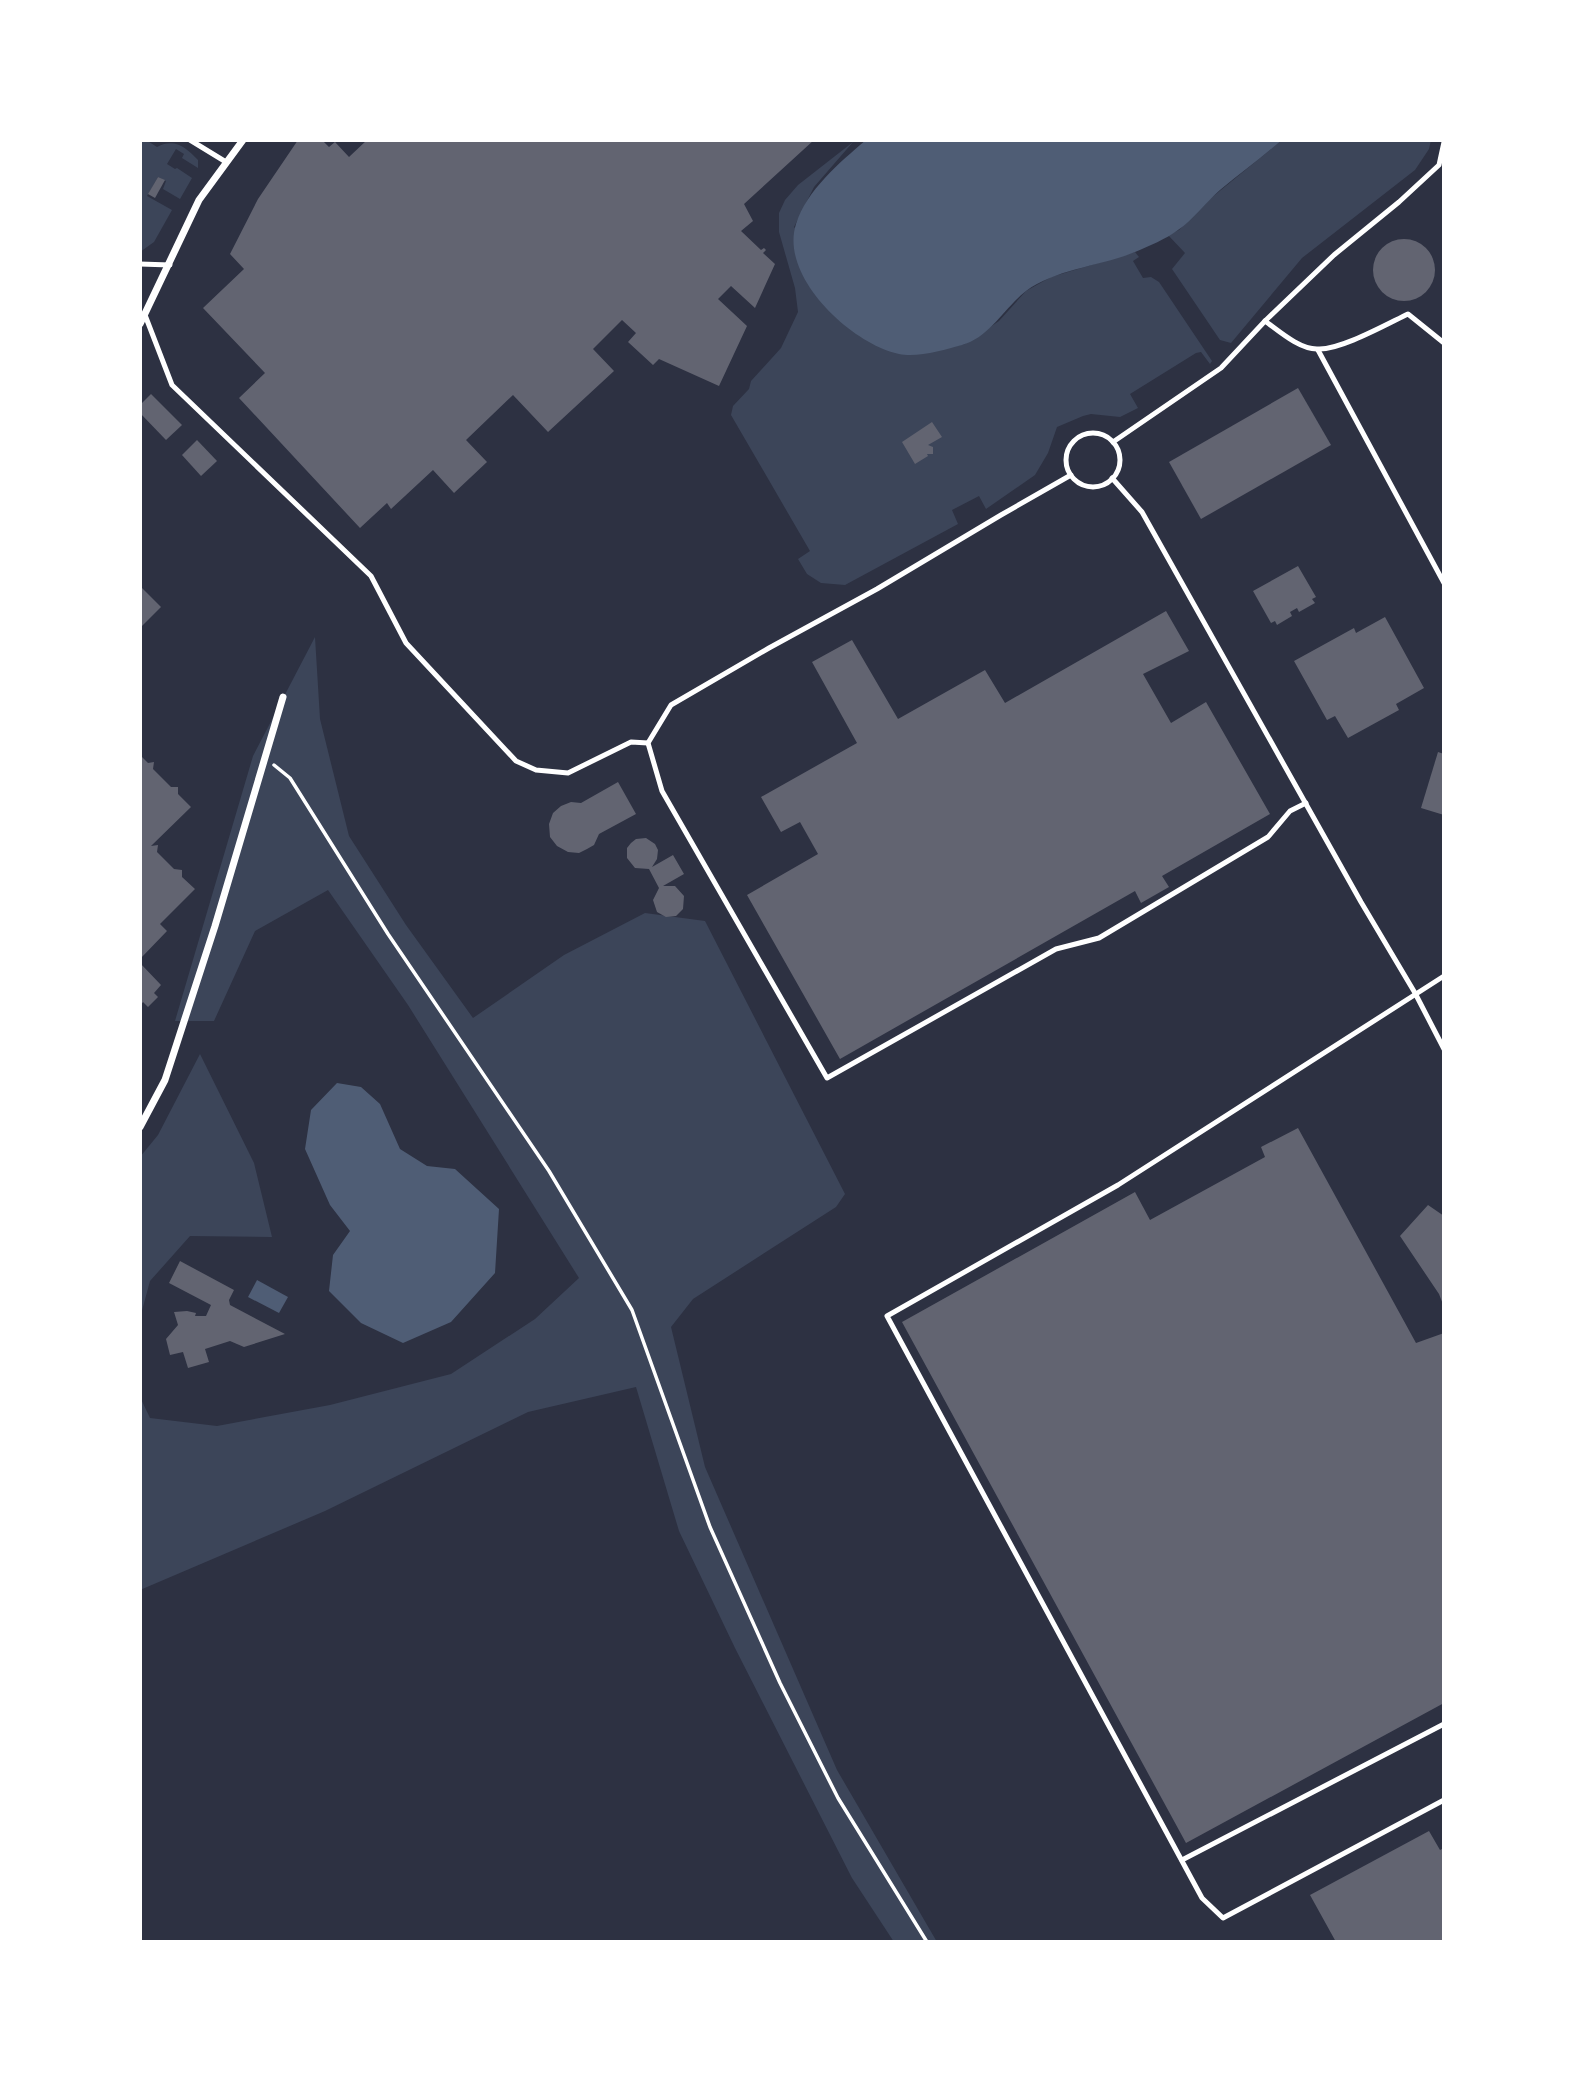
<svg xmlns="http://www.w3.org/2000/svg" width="1584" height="2082" font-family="Ubuntu,sans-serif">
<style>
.green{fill:#3c4559}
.water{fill:#4f5d75}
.building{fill:#626471}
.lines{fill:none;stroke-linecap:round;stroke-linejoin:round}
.path{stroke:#fff;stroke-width:3.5}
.service{stroke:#fff;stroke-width:5}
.minor{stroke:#fff;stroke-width:7}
</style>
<rect width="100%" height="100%" fill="#2d3142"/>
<g class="green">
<path d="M140 140H146L157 147C175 138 185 147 198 160V168L182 158 184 154 176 149 167 164 175 169 177 168 192 178 180 199 163 189 166 181 158 177 147 196 172 210 154 242 140 252Z"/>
<polygon points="1282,140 1431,140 1429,149 1415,170 1302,258 1231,343 1220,340 1172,269 1185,253 1168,235 1179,230 1205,203"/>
<polygon points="853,142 814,187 794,227 923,353 965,344 999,321 1026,291 1051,277 1135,252 1139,257 1133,261 1143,278 1151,277 1159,282 1212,361 1210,364 1201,352 1196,353 1130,394 1138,408 1120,417 1091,414 1083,416 1057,427 1048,453 1035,475 986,509 979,496 952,510 958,524 845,585 821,583 807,574 798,559 810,551 731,415 733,406 749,389 751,381 781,348 798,312 795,288 779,232 779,213 785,200 798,185"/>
<polygon points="315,637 320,719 349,836 406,925 473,1018 564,955 645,913 705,921 845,1194 836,1207 693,1299 671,1327 705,1467 837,1770 937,1942 894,1942 852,1878 735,1648 679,1531 636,1387 528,1412 325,1511 140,1590 140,1397 150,1418 217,1426 330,1405 451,1374 535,1319 579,1278 408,1005 328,890 255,931 214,1021 175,1021 253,756"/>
<polygon points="200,1054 254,1163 272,1237 190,1236 150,1281 140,1318 140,1157 158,1135"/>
</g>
<g class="water">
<path d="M866 140H1282C1262 157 1241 173 1220 190 1206 202 1193 220 1178 230 1166 239 1149 246 1135 252 1102 266 1055 269 1026 291 1004 308 990 337 962 345 944 350 917 358 899 354 852 344 779 277 796 224 807 190 839 163 866 140Z"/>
<polygon points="337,1083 361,1087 380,1104 400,1149 427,1166 455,1169 499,1209 495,1273 451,1322 403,1343 361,1323 329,1291 333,1255 350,1231 330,1205 305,1149 311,1110"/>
<polygon points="257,1280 288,1297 279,1313 248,1297"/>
</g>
<g class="building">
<polygon points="298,140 322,140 329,147 335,142 349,157 367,140 814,140 744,204 753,221 741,231 761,250 764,248 766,250 763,253 775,264 755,308 731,286 718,299 747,326 719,386 659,359 653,365 628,342 636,333 622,320 593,349 614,371 548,432 513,395 466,440 487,462 454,493 433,470 391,509 387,503 360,528 239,398 265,373 203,308 244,269 230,254 258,199"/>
<polygon points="158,177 165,180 155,198 148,194"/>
<circle cx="1404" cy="270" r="31"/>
<polygon points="1298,388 1331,445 1201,519 1169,462"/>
<polygon points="151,394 182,425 166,440 140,413 140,405"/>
<polygon points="932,422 942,437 928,445 933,447 933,454 927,454 928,456 915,464 902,442"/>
<polygon points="197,440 217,461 201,476 182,455"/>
<polygon points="1298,566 1316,597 1312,599 1315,603 1299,612 1297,608 1290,612 1292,616 1277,625 1275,621 1271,623 1253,591"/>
<polygon points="140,586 161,607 140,628"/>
<polygon points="1166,611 1189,651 1143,674 1171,723 1206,702 1270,814 1162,876 1169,887 1141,903 1135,891 840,1059 747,895 818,854 800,822 781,832 761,797 857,743 812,662 852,640 898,719 985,670 1005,703"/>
<polygon points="1385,617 1424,688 1396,704 1399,710 1348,738 1335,716 1327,720 1294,661 1354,628 1356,633"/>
<polygon points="1438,752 1444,754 1444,815 1421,808"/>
<polygon points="140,755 148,763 154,762 153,769 171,787 178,787 178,794 191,807 151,846 158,845 157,852 174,869 182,870 182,877 195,889 160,924 167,931 140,959"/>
<polygon points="618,782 636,814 599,834 594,845 587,849 579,853 568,852 557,846 550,837 549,824 553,813 561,806 571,802 581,803"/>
<polygon points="646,838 655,844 658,850 657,859 652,867 673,855 684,874 663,886 675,886 684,896 683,909 676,916 666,917 657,912 653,900 659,888 649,869 635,868 627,858 627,848 631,843 636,839"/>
<polygon points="140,963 161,985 154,993 158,997 148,1007 143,1002 140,1006"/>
<polygon points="1298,1128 1416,1343 1444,1333 1444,1703 1186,1843 902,1322 1135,1192 1150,1220 1265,1157 1261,1147"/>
<polygon points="1428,1205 1444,1216 1444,1307 1439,1294 1400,1236"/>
<polygon points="180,1261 234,1290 229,1300 230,1305 285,1334 244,1347 230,1341 205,1349 209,1362 188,1368 183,1352 170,1355 166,1339 178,1325 174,1312 187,1311 196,1313 195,1316 206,1316 211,1305 169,1283"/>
<polygon points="1429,1831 1440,1850 1444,1848 1444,1942 1336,1942 1310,1895"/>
</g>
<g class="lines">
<polyline class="path" points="274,765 290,778 388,934 549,1171 632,1310 710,1527 780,1683 838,1798 927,1942"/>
<g class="service">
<polyline points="190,140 226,162"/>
<polyline points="140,264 170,265"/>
<polyline points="145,315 172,385 371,576 406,643 516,761 536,770 568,773 631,742 648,743"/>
<path d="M1265 321C1279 331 1299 349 1317 349 1339 351 1387 324 1408 314L1444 343"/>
<polyline points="1318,350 1444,583"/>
<circle cx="1093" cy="460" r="27"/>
<polyline points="1113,442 1221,368 1265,321 1334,255 1399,202 1439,165 1444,142"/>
<polyline points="1071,475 1001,515 877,589 769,648 671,705 648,743 662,791 827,1078 1056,949 1099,938 1268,837 1290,811 1306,803"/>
<polyline points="1112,478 1142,512 1361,902 1415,993 1444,1049"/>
<polyline points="1444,976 1118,1185 887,1316 1202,1898 1223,1918 1444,1800"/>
<polyline points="1182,1860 1444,1724"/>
</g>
<g class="minor">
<polyline points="140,324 199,200 243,140"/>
<polyline points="140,1127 165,1080 215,926 283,697"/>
</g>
</g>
<rect width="1584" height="2082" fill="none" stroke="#ffffff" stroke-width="284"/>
</svg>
